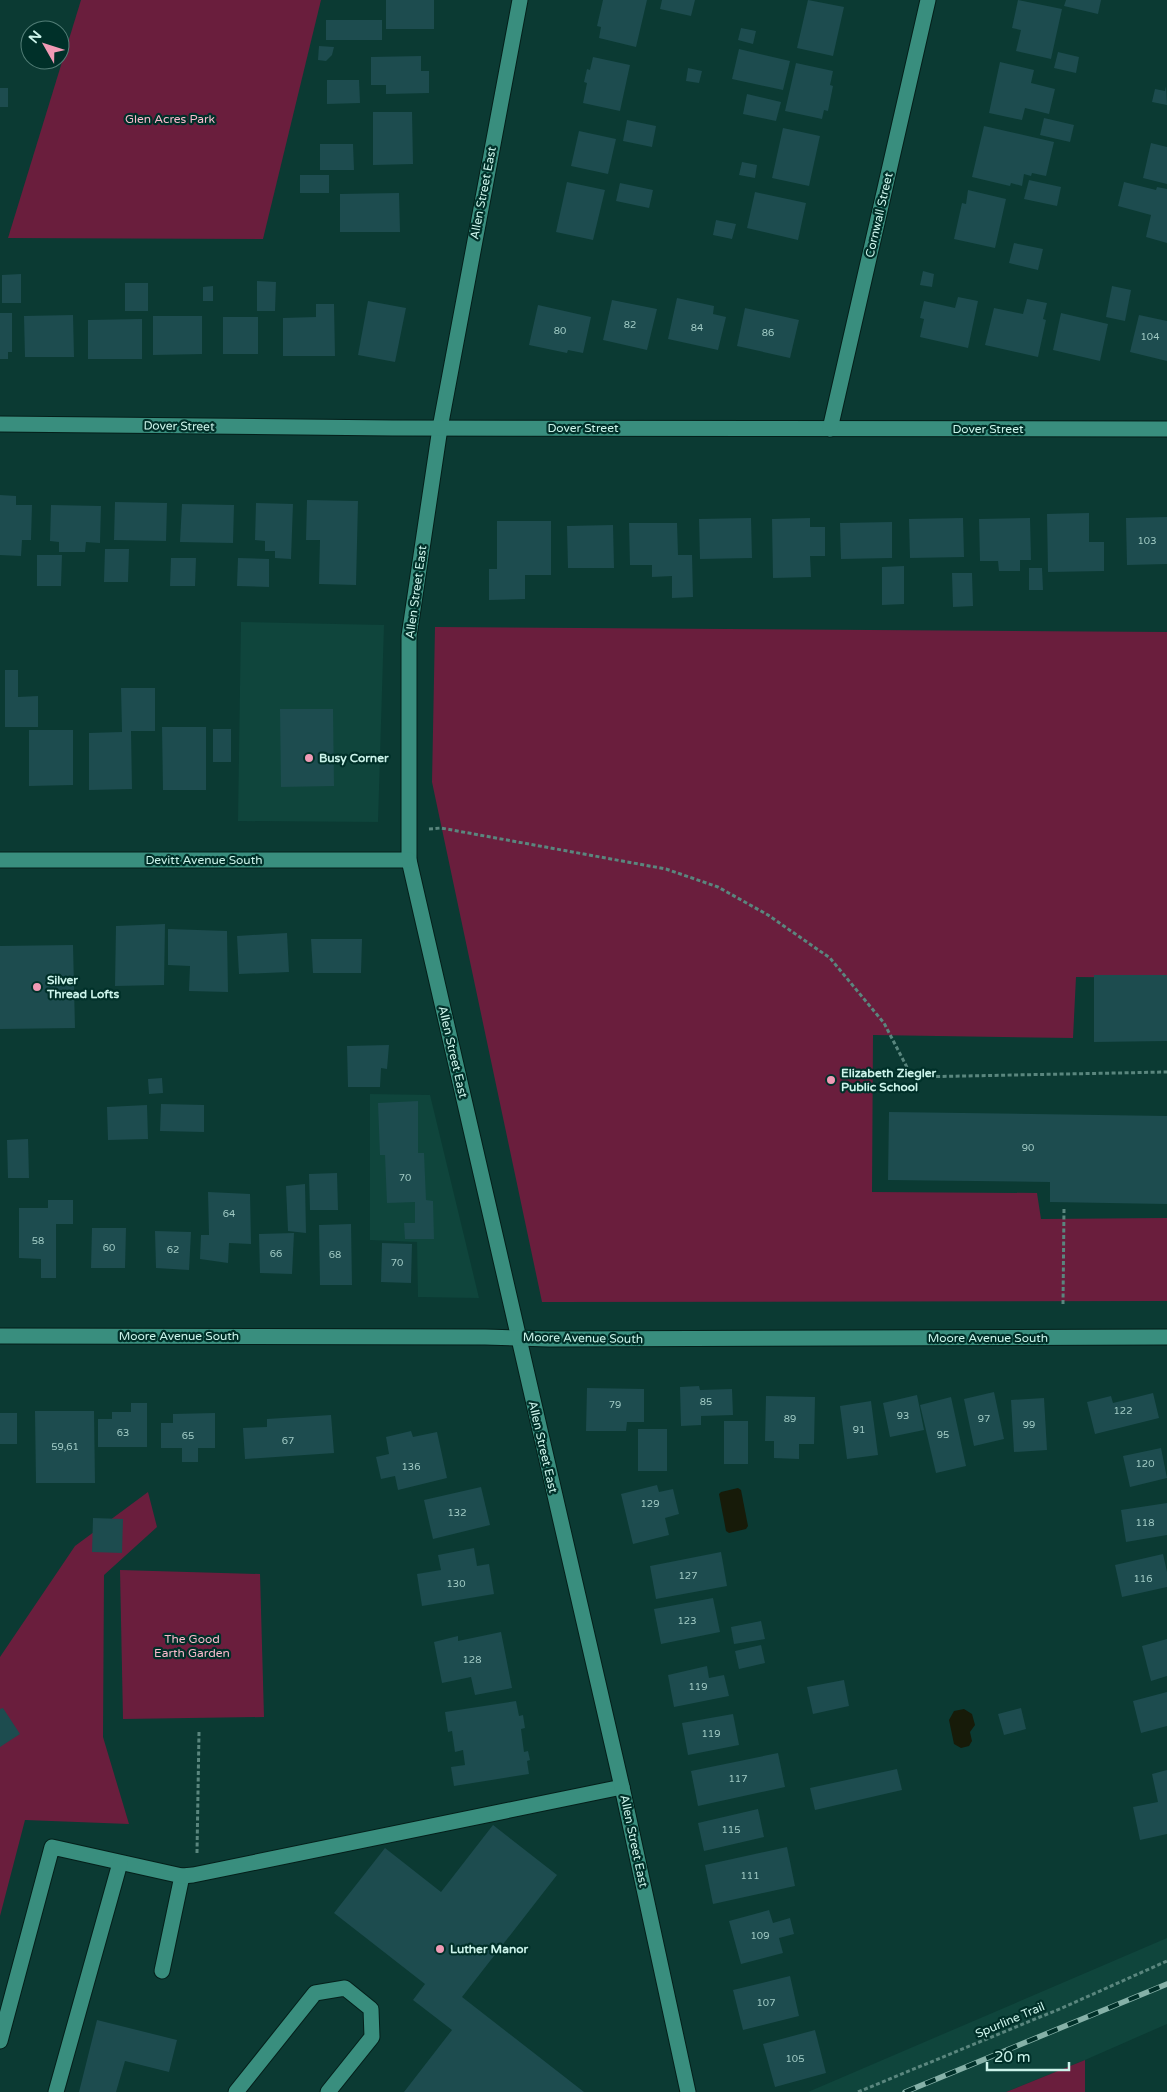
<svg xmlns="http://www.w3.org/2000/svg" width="1167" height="2092" font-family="'Varela Round',sans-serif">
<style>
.built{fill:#0f453c}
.green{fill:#6a1e3d}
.water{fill:#171b09}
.building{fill:#1d4c4f}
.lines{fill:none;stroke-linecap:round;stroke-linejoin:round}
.lane-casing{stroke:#041f1a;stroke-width:17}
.street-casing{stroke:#041f1a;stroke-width:17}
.path{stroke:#5a867e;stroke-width:3;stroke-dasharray:4 2.5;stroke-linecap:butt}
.lane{stroke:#398e7e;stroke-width:15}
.street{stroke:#398e7e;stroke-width:15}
.rail-casing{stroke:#86b1a8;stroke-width:5.5}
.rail{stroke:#003029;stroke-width:4;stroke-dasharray:11;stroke-linecap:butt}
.poi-dot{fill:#f09ab5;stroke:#003029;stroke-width:2}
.labels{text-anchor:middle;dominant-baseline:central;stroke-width:4.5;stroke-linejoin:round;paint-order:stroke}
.number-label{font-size:10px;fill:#a0cac4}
.park-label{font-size:12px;fill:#f9bacc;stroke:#003029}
.street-label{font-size:12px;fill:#ccf4eb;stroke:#003029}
.poi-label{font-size:12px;font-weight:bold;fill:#ccf4eb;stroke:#003029;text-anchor:start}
</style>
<rect width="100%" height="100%" fill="#0b3a33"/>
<g class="built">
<polygon points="241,622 384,625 378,822 238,821"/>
<polygon points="370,1094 430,1095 479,1298 418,1297 417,1242 370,1240"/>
<polygon points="1167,1938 1167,2024 1085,2060 1006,2092 808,2092"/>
</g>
<g class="green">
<polygon points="81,0 321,0 263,239 8,238"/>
<polygon points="435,627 1167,632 1167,978 1076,977 1073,1038 873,1035 872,1192 1037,1193 1041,1219 1167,1218 1167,1301 542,1302 432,782"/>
<polygon points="148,1492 157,1527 104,1575 103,1737 129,1824 25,1820 0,1916 0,1657 75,1546"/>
<polygon points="120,1570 260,1574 264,1717 123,1719"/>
<polygon points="1085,2060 1085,2092 1006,2092"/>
</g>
<g class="water">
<polygon points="738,1488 741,1490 748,1526 746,1529 729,1533 726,1531 719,1494 721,1492"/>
<polygon points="964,1709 972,1714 975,1725 970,1732 972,1741 969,1746 961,1748 954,1744 949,1720 954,1711"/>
</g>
<g class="building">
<rect x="386" y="0" width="48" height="29"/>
<polygon points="603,0 647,0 636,47 599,38 601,27 597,26"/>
<polygon points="662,0 695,0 691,16 660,9"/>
<polygon points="808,0 844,7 833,56 797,48"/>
<polygon points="1018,0 1062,9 1051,59 1016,51 1021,30 1012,28"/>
<polygon points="1066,0 1101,0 1098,14 1064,6"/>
<rect x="326" y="20" width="56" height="20"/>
<polygon points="741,28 756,31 753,44 738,40"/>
<polygon points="319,46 334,47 332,55 326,61 318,60"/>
<polygon points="739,49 790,61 783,90 732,79"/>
<polygon points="1058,52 1079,57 1076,73 1054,68"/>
<polygon points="421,56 421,71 429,71 429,93 386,94 386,85 371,85 371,57"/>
<polygon points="593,57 630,65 620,111 583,103 587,83 584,82 587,69 590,70"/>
<polygon points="1000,62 1034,70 1031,83 1055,89 1049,114 1025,108 1022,120 989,113"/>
<polygon points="796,63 833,71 830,85 833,86 828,111 824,110 822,119 785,111"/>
<polygon points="688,68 702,71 699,83 686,81"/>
<polygon points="327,80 359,80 360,103 327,104"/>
<polygon points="1166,86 1167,105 1152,102 1155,89 1165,91"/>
<rect x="0" y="88" width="8" height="19"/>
<polygon points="747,94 781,102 776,121 743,114"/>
<polygon points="373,112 412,112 413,164 373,165"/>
<polygon points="1044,118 1074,125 1070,142 1040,135"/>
<polygon points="627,120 656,126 652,147 623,141"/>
<polygon points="984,126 1054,142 1046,176 1032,173 1031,176 1024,174 1022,186 1011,183 1010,186 972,177"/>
<polygon points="783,128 820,136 809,186 772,178"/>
<polygon points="579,131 616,139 608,174 571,166"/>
<polygon points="1151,143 1167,147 1167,184 1143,178"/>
<polygon points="320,144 353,144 354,170 320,170"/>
<polygon points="742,162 757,165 755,178 739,175"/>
<rect x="300" y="175" width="29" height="18"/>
<polygon points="1029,180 1061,187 1057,206 1024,199"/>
<polygon points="567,182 605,190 593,240 556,232"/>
<polygon points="1124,182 1156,190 1157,187 1167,189 1167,243 1146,237 1151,215 1118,206"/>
<polygon points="620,183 653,190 649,208 616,201"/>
<polygon points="968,190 1006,199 995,248 954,239 962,203 966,204"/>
<polygon points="755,192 806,203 798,240 747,228"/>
<polygon points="399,193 400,232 340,232 340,194"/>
<polygon points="716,220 736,224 732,239 713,235"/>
<polygon points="1014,243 1043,249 1038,270 1009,263"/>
<polygon points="923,271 934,274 932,287 920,285"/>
<polygon points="21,274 21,303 2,303 2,275"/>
<polygon points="257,281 276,282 275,311 257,311"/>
<rect x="125" y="283" width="23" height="28"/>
<polygon points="213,286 213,301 203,301 203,287"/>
<polygon points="1112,286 1131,290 1125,321 1106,317"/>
<polygon points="958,297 978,301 968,348 920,337 924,319 920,318 924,301 955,308"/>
<polygon points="677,298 714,306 713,314 726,317 718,350 668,339"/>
<polygon points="1027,299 1047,303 1043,319 1046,320 1038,357 985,345 994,308 1023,314"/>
<polygon points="612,300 657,309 647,350 603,340"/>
<polygon points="368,301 406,308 395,362 358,355"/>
<polygon points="316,304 334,304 335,356 283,356 283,318 316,317"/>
<polygon points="538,305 591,317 583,353 568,350 567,353 529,345"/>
<polygon points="745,308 799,320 790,358 737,346"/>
<polygon points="0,313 12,313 12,352 8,352 8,359 0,359"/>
<polygon points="1061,313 1108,324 1100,361 1053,350"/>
<polygon points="73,315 74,357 25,357 24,316"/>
<polygon points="1139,315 1167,321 1167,361 1130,352"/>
<polygon points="153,316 202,316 202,354 153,355"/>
<rect x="223" y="317" width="35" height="37"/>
<polygon points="142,319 142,359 88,359 88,320"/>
<polygon points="0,495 16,496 16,505 32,505 31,540 22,540 21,556 0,555"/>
<polygon points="307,500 358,501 356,585 319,584 320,540 306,540"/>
<polygon points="115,502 167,503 166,541 114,540"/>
<polygon points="256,503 293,504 291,559 275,558 275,551 265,551 265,541 255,540"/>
<polygon points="182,504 234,505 233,543 180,542"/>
<polygon points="51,505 101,506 100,543 86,542 85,552 59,552 59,542 50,541"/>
<polygon points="1089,513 1089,542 1104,542 1104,571 1048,572 1047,514"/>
<polygon points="1167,517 1167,564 1127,565 1126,518"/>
<polygon points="751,518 752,558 700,559 699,519"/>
<polygon points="810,518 810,527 825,527 825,556 810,556 811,577 773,578 772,519"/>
<polygon points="963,518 964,557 910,558 909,519"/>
<polygon points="1030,518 1031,560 1020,560 1020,571 999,571 998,561 980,561 979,519"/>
<polygon points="497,521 551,521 551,575 525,575 525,599 489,600 489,569 497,569"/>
<polygon points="892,522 892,558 841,559 840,523"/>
<polygon points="629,523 677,523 678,555 692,555 693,597 672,598 672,576 652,577 652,565 630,565"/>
<polygon points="613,525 614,568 568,568 567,526"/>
<polygon points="105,549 129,549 128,582 104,582"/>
<polygon points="37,555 62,555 61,586 37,586"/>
<polygon points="171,558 196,558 195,586 170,586"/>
<polygon points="238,558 269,559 269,587 237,586"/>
<polygon points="904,566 904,604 882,605 882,567"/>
<polygon points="1029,568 1042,568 1043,590 1029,590"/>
<polygon points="952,573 972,573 973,606 953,607"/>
<polygon points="5,670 18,670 18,697 38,696 38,727 5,727"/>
<polygon points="121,688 155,688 155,731 131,731 132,789 89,790 89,733 122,732"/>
<polygon points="280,709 333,709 334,786 281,787"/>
<polygon points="162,727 206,727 206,790 163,790"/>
<rect x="213" y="729" width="18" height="33"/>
<polygon points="29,730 73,730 73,785 29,786"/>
<polygon points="165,924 164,985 115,986 116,926"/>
<polygon points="168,929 227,931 228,992 189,991 190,966 168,965"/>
<polygon points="287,933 289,972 239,974 237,936"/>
<polygon points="311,939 362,939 361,973 313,973"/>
<polygon points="73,945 75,1028 0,1029 0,946"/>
<polygon points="1094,975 1167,975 1167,1041 1094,1042"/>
<polygon points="389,1045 387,1069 381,1068 380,1087 348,1087 347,1046"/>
<polygon points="162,1078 163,1093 149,1094 148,1079"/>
<polygon points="418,1101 418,1153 424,1153 426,1200 433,1201 434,1239 405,1239 404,1223 415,1223 415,1202 387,1203 385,1155 380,1155 378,1103"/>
<polygon points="161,1104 204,1105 204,1132 160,1131"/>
<polygon points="147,1105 148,1139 108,1140 107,1107"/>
<polygon points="889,1112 1167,1116 1167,1204 1050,1202 1050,1182 888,1180"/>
<polygon points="28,1139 29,1178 8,1178 7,1140"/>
<polygon points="337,1173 338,1210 310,1210 309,1174"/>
<polygon points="305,1184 306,1233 288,1231 286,1186"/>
<polygon points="208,1192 250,1194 251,1244 229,1243 228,1263 200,1259 201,1235 209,1235"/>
<polygon points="48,1200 73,1200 73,1224 56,1224 56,1278 41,1278 41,1259 19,1258 19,1208 48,1208"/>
<polygon points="351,1224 352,1285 320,1285 319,1225"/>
<polygon points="92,1228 126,1228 125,1268 91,1268"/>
<polygon points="155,1231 191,1232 189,1270 156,1268"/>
<polygon points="294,1233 292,1274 260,1273 259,1234"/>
<polygon points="382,1243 412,1244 411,1283 381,1282"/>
<polygon points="699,1386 700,1390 732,1389 733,1415 701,1416 701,1425 681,1426 680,1387"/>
<polygon points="587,1388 644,1389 644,1422 627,1422 626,1431 586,1431"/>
<polygon points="994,1392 1004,1439 974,1446 964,1399"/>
<polygon points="1153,1393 1159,1418 1095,1434 1087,1402 1111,1396 1113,1403"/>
<polygon points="917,1395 924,1430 890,1437 883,1403"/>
<polygon points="766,1396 815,1397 814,1444 799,1444 799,1459 774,1458 774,1441 765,1441"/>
<polygon points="951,1397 966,1466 936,1473 920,1405"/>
<polygon points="1044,1398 1047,1450 1014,1452 1011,1400"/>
<polygon points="871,1401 878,1455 847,1459 840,1406"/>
<polygon points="131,1403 147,1403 147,1447 98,1447 98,1419 112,1419 112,1412 131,1412"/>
<polygon points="35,1411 94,1411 95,1483 36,1483"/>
<rect x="0" y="1413" width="17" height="31"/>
<polygon points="215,1413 215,1448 198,1448 198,1462 182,1462 182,1448 161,1448 161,1423 173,1423 173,1414"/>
<polygon points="331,1415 334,1453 245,1459 243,1428 267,1427 267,1419"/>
<rect x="724" y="1421" width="24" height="43"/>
<rect x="638" y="1429" width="29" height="42"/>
<polygon points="411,1431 413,1437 437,1432 447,1478 398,1490 395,1476 381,1479 376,1457 389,1454 386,1437"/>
<polygon points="1161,1448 1167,1478 1130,1487 1123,1456"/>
<polygon points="657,1485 659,1492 673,1489 679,1514 665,1518 669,1535 633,1544 621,1494"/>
<polygon points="481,1487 490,1525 433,1539 424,1500"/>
<polygon points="1167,1503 1167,1535 1126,1542 1121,1510"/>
<polygon points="93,1518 123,1519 122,1553 92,1552"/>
<polygon points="474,1548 477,1566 489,1564 494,1594 422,1606 417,1574 441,1570 438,1555"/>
<polygon points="721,1552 727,1586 656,1599 650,1566"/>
<polygon points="1163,1554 1167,1572 1167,1587 1122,1597 1115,1565"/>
<polygon points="713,1598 720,1632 661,1644 654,1609"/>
<polygon points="761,1621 765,1639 734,1644 731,1627"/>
<polygon points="501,1632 512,1688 475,1695 471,1677 442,1683 434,1642 458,1636 458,1641"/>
<polygon points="1167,1639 1167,1676 1151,1681 1142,1646"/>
<polygon points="761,1645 765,1663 739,1669 735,1651"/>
<polygon points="707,1666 709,1678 724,1675 729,1696 674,1707 668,1675"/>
<polygon points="844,1680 849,1706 813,1714 807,1687"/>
<polygon points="1167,1692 1167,1726 1141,1733 1133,1701"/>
<polygon points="516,1701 519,1716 523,1715 525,1728 521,1729 524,1752 528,1751 530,1760 527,1761 529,1774 454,1786 451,1767 465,1765 463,1750 455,1752 452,1731 448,1732 445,1712"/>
<polygon points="3,1708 20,1734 0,1747 0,1709"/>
<polygon points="1021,1708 1026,1729 1004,1735 998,1714"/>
<polygon points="733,1714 739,1745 688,1755 682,1723"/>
<polygon points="778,1753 785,1787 698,1806 691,1771"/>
<polygon points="897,1769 902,1790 815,1810 810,1788"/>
<polygon points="1167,1770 1167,1834 1140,1840 1133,1807 1158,1802 1152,1774"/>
<polygon points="758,1809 764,1837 704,1851 698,1823"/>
<polygon points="493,1825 557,1875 462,1997 584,2092 404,2092 452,2030 413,2000 425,1984 334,1913 385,1848 441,1892"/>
<polygon points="787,1847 795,1886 713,1904 705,1865"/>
<polygon points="769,1910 773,1923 790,1918 794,1934 779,1938 783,1953 741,1964 729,1921"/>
<polygon points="790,1976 799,2016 743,2030 733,1990"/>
<polygon points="97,2020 177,2040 169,2072 125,2061 116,2092 79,2092"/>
<polygon points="815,2030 826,2073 775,2087 763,2044"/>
</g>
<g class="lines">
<defs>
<g id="lane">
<polyline points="162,1971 182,1876"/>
<polyline points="0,2041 52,1847 182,1876 193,1875 622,1787"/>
<polyline points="56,2092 120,1863"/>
<polyline points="236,2092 315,1993 345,1988 371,2009 372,2037 328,2092"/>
</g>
<g id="street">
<polyline points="520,0 440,428 409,636 409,860 622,1787 688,2092"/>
<polyline points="0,424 393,428 1167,429"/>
<polyline points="830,429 928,0"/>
<polyline points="0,860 409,860"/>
<polyline points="0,1336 485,1337 549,1339 1167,1337"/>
</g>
</defs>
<use href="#lane" class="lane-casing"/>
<use href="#street" class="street-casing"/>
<g class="path">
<polyline points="429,829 441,828 666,869 718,887 768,915 830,958 884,1023 912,1077 1167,1072"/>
<polyline points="1063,1304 1064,1208"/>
<polyline points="197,1853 199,1732"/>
<polyline points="858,2092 1062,2008 1167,1961"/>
</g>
<use href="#lane" class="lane"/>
<use href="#street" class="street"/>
<defs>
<polyline id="rail" points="905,2092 1167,1984"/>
</defs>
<use href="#rail" class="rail-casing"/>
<use href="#rail" class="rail"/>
</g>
<g class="poi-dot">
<circle cx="309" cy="758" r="5"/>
<circle cx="37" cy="987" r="5"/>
<circle cx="831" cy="1080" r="5"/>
<circle cx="440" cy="1949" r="5"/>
</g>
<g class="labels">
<g class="number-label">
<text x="630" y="325">82</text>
<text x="697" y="328">84</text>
<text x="560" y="331">80</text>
<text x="768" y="333">86</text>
<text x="1150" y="337">104</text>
<text x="1147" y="541">103</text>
<text x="1028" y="1148">90</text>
<text x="405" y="1178">70</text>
<text x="229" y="1214">64</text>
<text x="38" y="1241">58</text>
<text x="109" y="1248">60</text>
<text x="173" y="1250">62</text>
<text x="276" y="1254">66</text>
<text x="335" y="1255">68</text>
<text x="397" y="1263">70</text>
<text x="706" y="1402">85</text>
<text x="615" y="1405">79</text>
<text x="1123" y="1411">122</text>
<text x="903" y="1416">93</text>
<text x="790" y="1419">89</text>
<text x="984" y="1419">97</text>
<text x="1029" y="1425">99</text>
<text x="859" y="1430">91</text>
<text x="123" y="1433">63</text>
<text x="943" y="1435">95</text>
<text x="188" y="1436">65</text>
<text x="288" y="1441">67</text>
<text x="65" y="1447">59,61</text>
<text x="1145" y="1464">120</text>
<text x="411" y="1467">136</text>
<text x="650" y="1504">129</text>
<text x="457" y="1513">132</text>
<text x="1145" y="1523">118</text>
<text x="688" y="1576">127</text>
<text x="1143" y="1579">116</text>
<text x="456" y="1584">130</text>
<text x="687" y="1621">123</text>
<text x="472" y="1660">128</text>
<text x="698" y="1687">119</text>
<text x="711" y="1734">119</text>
<text x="738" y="1779">117</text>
<text x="731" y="1830">115</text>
<text x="750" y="1876">111</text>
<text x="760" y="1936">109</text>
<text x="766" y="2003">107</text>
<text x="795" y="2059">105</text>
</g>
<g class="park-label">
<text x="170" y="119">Glen Acres Park</text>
<text x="192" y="1639">The Good<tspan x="192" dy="14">Earth Garden</tspan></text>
</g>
<g class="street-label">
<text transform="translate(483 193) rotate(-79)">Allen Street East</text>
<text transform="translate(879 215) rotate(-77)">Cornwall Street</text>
<text transform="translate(179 426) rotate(1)">Dover Street</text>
<text x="583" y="428">Dover Street</text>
<text x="988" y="429">Dover Street</text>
<text transform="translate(416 592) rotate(-82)">Allen Street East</text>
<text x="204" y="860">Devitt Avenue South</text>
<text transform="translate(453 1052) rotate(77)">Allen Street East</text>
<text x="179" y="1336">Moore Avenue South</text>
<text transform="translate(583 1338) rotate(1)">Moore Avenue South</text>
<text x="988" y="1338">Moore Avenue South</text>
<text transform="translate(543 1447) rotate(77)">Allen Street East</text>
<text transform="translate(634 1841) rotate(78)">Allen Street East</text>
<text transform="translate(1010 2020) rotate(-23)">Spurline Trail</text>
</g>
<g class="poi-label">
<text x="319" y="758">Busy Corner</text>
<text x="47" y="980">Silver<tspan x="47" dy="14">Thread Lofts</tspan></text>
<text x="841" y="1073">Elizabeth Ziegler<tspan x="841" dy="14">Public School</tspan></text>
<text x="450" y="1949">Luther Manor</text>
</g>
</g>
<g transform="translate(45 45) rotate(309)"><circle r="24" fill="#003029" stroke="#527e77"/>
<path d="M0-4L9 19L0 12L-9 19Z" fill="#f09ab5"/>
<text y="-8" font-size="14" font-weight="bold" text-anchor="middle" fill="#ccf4eb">N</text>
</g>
<path d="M987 2062v8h82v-8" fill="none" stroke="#ccf4eb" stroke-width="2.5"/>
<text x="994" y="2062" font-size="15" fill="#ccf4eb" stroke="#003029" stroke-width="4" paint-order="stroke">20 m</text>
</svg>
